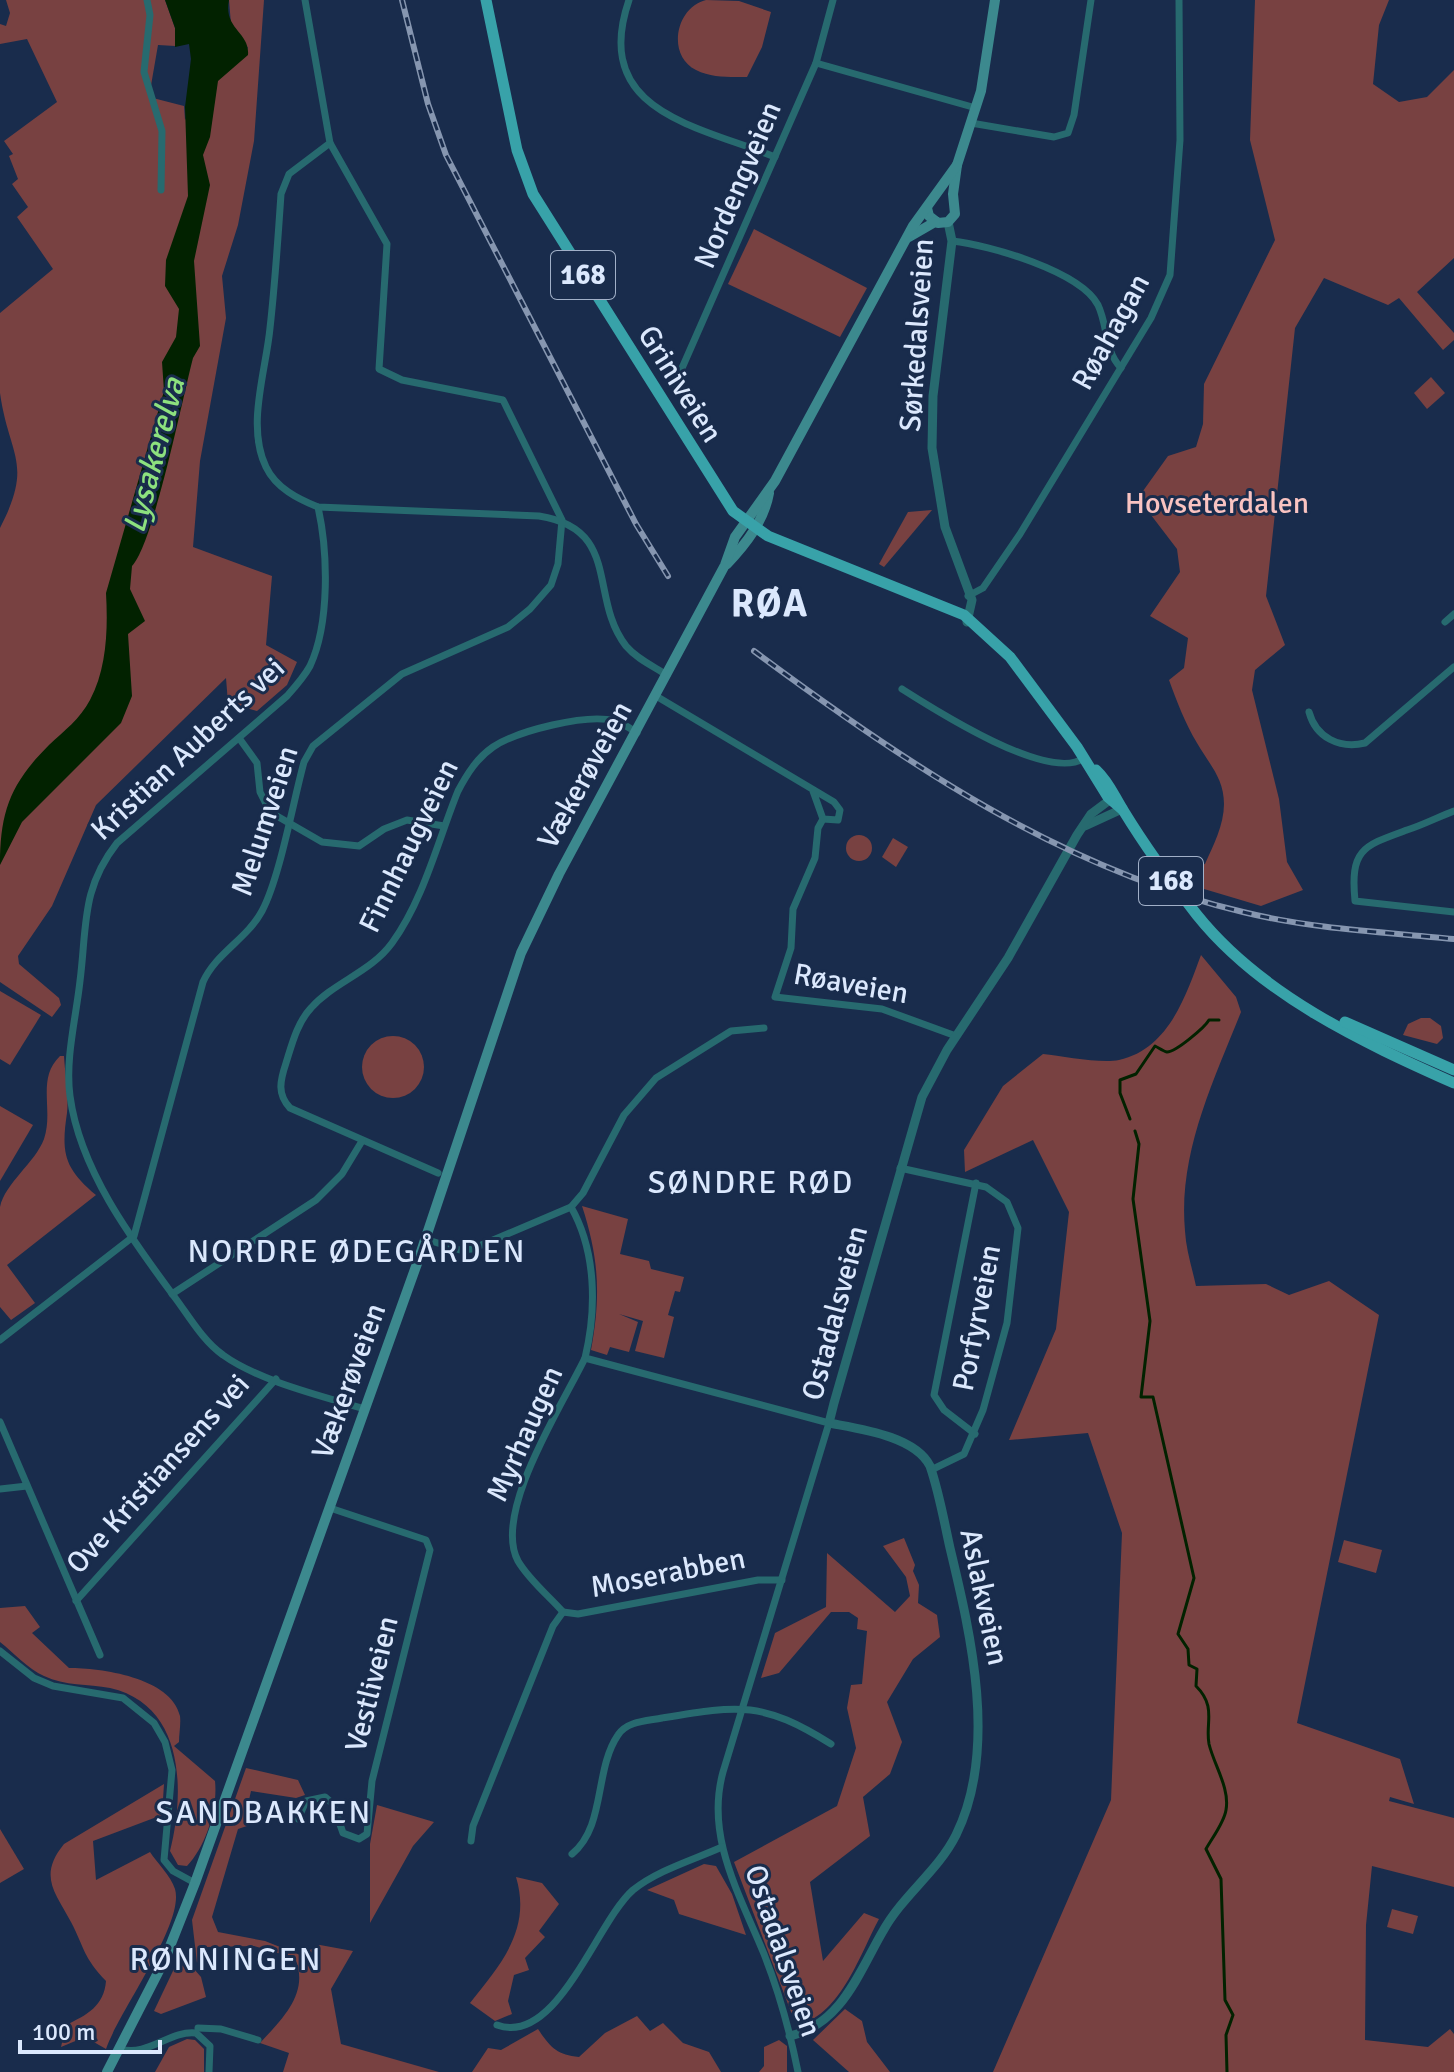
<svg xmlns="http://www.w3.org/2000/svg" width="1454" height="2072" font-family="Signika,sans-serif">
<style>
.green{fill:#784141}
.water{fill:#022200}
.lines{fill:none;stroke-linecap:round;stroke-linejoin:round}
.stream{stroke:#022200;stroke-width:3}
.minor{stroke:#276a6f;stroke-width:7}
.tertiary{stroke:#276a6f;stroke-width:9}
.secondary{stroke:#3c898e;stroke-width:10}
.primary{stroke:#38a2a9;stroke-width:11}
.rail-casing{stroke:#8696b0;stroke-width:6}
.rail{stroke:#192c4c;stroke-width:3;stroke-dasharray:9;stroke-linecap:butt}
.labels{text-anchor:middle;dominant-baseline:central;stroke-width:6;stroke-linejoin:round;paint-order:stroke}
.shield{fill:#192c4c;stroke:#a1b0c8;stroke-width:2}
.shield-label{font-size:28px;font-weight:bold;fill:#dbe8fd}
.street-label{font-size:30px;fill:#dbe8fd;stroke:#192c4c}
.park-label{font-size:30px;fill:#f9c3c1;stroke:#192c4c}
.water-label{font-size:32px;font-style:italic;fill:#8de17e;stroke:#192c4c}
.neighbourhood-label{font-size:32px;letter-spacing:2px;fill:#dbe8fd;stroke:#192c4c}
.district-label{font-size:38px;font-weight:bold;letter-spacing:2px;fill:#dbe8fd;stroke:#192c4c}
</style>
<rect width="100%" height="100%" fill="#192c4c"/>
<g class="green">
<path d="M6 0H165L175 28V46L158 45 149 97 184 106 185 120 203 86 248 48 231 24 229 0H264L254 141 238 225 222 276 226 318 200 461 193 547 272 576 266 645 297 662 287 685 257 711 228 703 226 678 96 805 52 906 18 956 19 964 59 998 61 1005 52 1017 0 982V528C34 462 9 457 0 393 0 367 0 339 0 313L53 269 17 217 28 207 12 184 18 179 9 156 13 154 4 141 57 102 27 39 0 44V24L6 26 10 13Z"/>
<path d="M706 0 739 1 771 12 762 47 747 77C729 77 712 78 696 70 666 55 676 7 706 0Z"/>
<path d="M1255 0H1389L1379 25 1373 84 1399 102 1427 97 1454 70V258L1417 292 1454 333V340L1443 350 1399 298 1388 305 1324 278 1295 328 1266 596 1285 645 1255 670 1252 690 1279 799 1287 862 1303 890 1261 906 1194 886 1180 868 1205 864C1213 846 1224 825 1224 804 1224 778 1209 764 1197 743 1185 723 1177 702 1169 680L1184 668 1188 638 1150 616 1180 572 1177 549 1138 498 1168 456 1196 447 1203 424 1204 384 1275 240 1250 140Z"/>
<polygon points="754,229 867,288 840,337 728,284"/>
<polygon points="1431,377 1445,393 1427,409 1414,393"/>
<polygon points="932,510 884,567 879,564 908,512"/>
<circle cx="859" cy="848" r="13"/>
<polygon points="893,838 908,847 896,867 882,857"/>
<path d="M1201 955 1236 997 1241 1012C1213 1082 1178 1154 1185 1231 1186 1249 1192 1268 1196 1286L1266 1284 1289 1295 1329 1281 1379 1315 1297 1723 1400 1759 1414 1804 1390 1797 1389 1801 1454 1818V1887L1372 1866 1366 1925 1365 2040 1428 2047 1450 2029 1454 2034V2072H993L1111 1800 1122 1533 1088 1433 1009 1440 1056 1329 1069 1212 1033 1140 965 1172 964 1150 1003 1086 1043 1054C1063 1056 1101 1064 1119 1060 1169 1049 1186 995 1201 955Z"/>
<polygon points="0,991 41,1015 10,1065 0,1059"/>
<polygon points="1421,1018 1430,1018 1441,1026 1443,1038 1437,1044 1403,1035 1408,1024"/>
<circle cx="393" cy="1067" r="31"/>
<path d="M60 1056H64C65 1074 69 1095 67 1113 61 1153 64 1168 96 1195L7 1265 35 1303 11 1320 0 1307C0 1280 0 1231 0 1207 5 1183 35 1163 44 1139 54 1110 36 1079 60 1056Z"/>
<polygon points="0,1106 33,1125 0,1181"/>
<path d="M582 1206 628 1219 620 1254 649 1261 651 1269 684 1277 680 1292 675 1291 668 1315 674 1317 664 1358 635 1351 643 1321 619 1314 638 1322 629 1352 610 1347 607 1355 591 1350C601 1296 599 1258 582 1206Z"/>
<path d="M904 1538 915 1565 913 1571 919 1585 918 1603 937 1615 940 1637 913 1659 887 1702 902 1742 890 1774 863 1797 870 1836 810 1882 823 1961 864 1913 879 1919C861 1952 841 2014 800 2024L791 2012 734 1862 837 1806 856 1748 847 1708 851 1685 862 1684 867 1631 857 1629 858 1618 849 1612H831L779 1673 761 1678 775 1633 826 1607 827 1553 895 1612 910 1596 906 1577 883 1546Z"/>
<polygon points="1344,1540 1382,1550 1376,1573 1338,1562"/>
<path d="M25 1606 40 1627 32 1633 69 1668C100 1668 171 1677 180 1716 181 1724 179 1734 179 1742L174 1746 215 1781C218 1808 206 1846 187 1866L178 1865 170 1851C185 1792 185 1705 110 1688 88 1684 65 1686 44 1676 28 1669 14 1653 0 1642V1608Z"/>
<path d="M246 1768 298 1780 305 1795 296 1798 251 1791 246 1813 253 1824 238 1829 212 1917 218 1932 265 1941 300 1955 320 1945 353 1951 331 1989 341 2044 439 2072H283L289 2053 260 2043C282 2019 310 1993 295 1958L254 1946 206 1947 197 1963 192 1920Z"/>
<path d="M164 1784 162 1815 93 1841 96 1880 150 1852C157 1863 171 1876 175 1889 185 1923 119 2011 106 2049L85 2037 61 2047 66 2025C87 2015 104 2006 106 1981 83 1957 85 1949 71 1922 55 1892 38 1876 64 1844Z"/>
<polygon points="377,1805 434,1822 413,1846 370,1923 370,1844"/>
<polygon points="0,1829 24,1869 0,1883"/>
<polygon points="704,1864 716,1866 732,1894 746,1935 679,1914 674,1900 647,1890"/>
<path d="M516 1877 542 1883 559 1904 539 1931 545 1937 525 1958 529 1970 514 1975 508 2001 512 2014 495 2021 470 2003C500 1965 532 1930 516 1877Z"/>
<polygon points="1392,1909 1418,1916 1413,1934 1387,1927"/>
<polygon points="181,1954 201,1977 206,1997 161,2014 154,2011"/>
<polygon points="845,2009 862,2021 867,2042 890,2072 849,2072 813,2040"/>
<path d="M637 2016 650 2031 663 2023 683 2043 709 2052 721 2072H472L488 2048 501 2050 538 2029C550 2047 557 2055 579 2057L605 2033Z"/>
<polygon points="187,2039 195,2040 204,2049 204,2072 155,2072 169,2047"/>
<polygon points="779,2040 787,2046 787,2072 759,2072 764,2066 764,2047"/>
</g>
<path class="water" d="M165 0H229C223 29 250 32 248 55L218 81 210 137 203 155 210 185 194 261 200 346 193 358C183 396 153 545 132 566L130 589 145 621 128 634 132 696 121 723 22 822 0 865C0 812 10 784 49 745 64 731 80 719 90 700 107 668 108 628 106 593L164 391 162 362 176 337 179 309 165 286 166 260 188 196 185 107 191 59 189 44 175 47V28Z"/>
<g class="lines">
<g class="stream">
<path d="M1130 1119 1120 1093V1080L1136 1074 1155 1046C1159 1048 1163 1051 1167 1052 1176 1052 1205 1027 1209 1020H1219"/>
<path d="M1135 1131 1139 1144 1133 1199 1150 1321 1141 1397H1153L1194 1578 1178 1634 1188 1649 1189 1665 1197 1669 1196 1686C1217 1707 1205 1723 1209 1744 1214 1765 1230 1788 1226 1810 1224 1823 1212 1838 1206 1849L1221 1879 1225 2000 1233 2015 1226 2035 1227 2072"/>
</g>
<g class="minor">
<polyline points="147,0 150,15 144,72 162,131 161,190"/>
<path d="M305 0 330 143 289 174 281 194C278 239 275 284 270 328 266 371 246 426 266 467 276 488 298 499 318 507L539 516C622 529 588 597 626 646 637 659 653 666 667 675"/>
<path d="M629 0C590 113 700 126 775 157"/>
<polyline points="816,63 976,108"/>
<polyline points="971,123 1054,137 1068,133 1074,115 1091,0"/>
<path d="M952 241C989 245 1080 271 1098 305 1108 326 1104 350 1121 368"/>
<polyline points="675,384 816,63 833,0"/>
<path d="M318 507C328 552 330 623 310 666 304 677 295 687 287 696L117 843C81 889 87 926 80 981 76 1018 65 1059 70 1096 80 1171 133 1241 176 1299 190 1318 204 1342 223 1355 259 1381 322 1396 365 1409"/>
<polyline points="968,596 983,588 1020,534 1151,318 1170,275 1180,140 1179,0"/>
<polyline points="1445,622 1454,614"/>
<path d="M902 689C935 710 1049 783 1084 758"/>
<polyline points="656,696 834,802 840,810 838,820 823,819 813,791"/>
<path d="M1309 712C1316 738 1340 749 1365 743L1454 667"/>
<polyline points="239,738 257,763 260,792 270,812 322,842 359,846 384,829 407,820 444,826"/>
<path d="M1454 811C1438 817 1423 825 1407 830 1363 846 1350 849 1355 901L1454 912"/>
<polyline points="823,819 818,828 815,858 793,909 791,948 775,997 882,1009 956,1036"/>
<polyline points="900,1168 986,1187 1007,1202 1018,1228 1007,1323 983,1410 964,1454 931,1470"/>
<path d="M438 1173 290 1108C277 1094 280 1081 286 1063 292 1044 297 1023 311 1008 334 982 371 972 392 943 424 899 438 840 458 791 467 774 477 758 493 747 517 731 587 713 615 721 623 723 630 728 637 733"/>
<polyline points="425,1239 460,1250 472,1249 571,1207 583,1193 624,1115 656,1078 731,1031 764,1028"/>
<polyline points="172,1294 316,1200 342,1174 362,1141"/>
<path d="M0 1340 134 1236 203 982C216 953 247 939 262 911 280 877 293 802 304 762L313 746 402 674 508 627 530 609 551 585 558 564 562 520 503 400 402 380 379 369 387 244 330 143"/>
<path d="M585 1358 829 1423 723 1772C705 1837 740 1895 764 1954 779 1992 790 2032 798 2072"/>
<polyline points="0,1422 100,1655"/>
<polyline points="975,1434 944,1410 934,1395 976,1183"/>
<polyline points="0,1489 27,1486"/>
<polyline points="76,1601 276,1379"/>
<path d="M563 1612C549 1596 529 1580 518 1561 492 1513 563 1404 585 1358 597 1308 596 1251 571 1207"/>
<polyline points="563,1612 578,1614 758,1580 782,1580"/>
<polyline points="0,1651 34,1678 53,1686 123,1698 154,1723 165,1742 172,1770 164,1860 173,1871 195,1883"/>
<polyline points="298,1819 306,1801 325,1797 333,1804 343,1833 359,1839 367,1834 372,1781 430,1550 426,1540 330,1508"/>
<polyline points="471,1841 473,1826 553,1626 563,1612"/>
<path d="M572 1854C606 1826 594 1770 618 1735 627 1721 647 1721 662 1718 740 1705 762 1701 831 1744"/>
<path d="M497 2025C557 2047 597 1921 633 1890 658 1870 693 1860 722 1847"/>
<polyline points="198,2028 221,2029 258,2040"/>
<path d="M120 2049C148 2057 170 2030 196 2033L210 2046 209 2072"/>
</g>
<g class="tertiary">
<polyline points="948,222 952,241 933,396 932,448 945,527 972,600 967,622"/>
<polyline points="1085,826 1122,809"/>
<path d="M790 2036C842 2024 859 1972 883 1931 903 1895 938 1871 956 1835 998 1750 971 1635 950 1548 944 1521 939 1492 930 1466 915 1436 860 1429 829 1423L834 1403 922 1097 947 1050 1008 958 1077 835 1091 814 1115 796"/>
</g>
<g class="secondary">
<polyline points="927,208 929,216 938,223 948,222 955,214 953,194 957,165 981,91 995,0"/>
<polyline points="909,237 935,222"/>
<path d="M727 564C746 544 764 521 769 493"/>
<polyline points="107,2072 165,1959 195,1883 419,1258 521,953 559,874 725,565 735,537 775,481 913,226 957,165"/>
</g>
<g class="primary">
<polyline points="486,0 517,150 533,194 733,511 768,536 964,615 1010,657 1077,747 1108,797 1122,809"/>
<path d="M1096 770C1109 782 1114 796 1123 810 1145 846 1171 882 1197 915 1261 995 1362 1042 1454 1083"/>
<polyline points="1345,1022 1454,1070"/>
</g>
<defs>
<g id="rail">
<polyline points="402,0 428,104 446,155 636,524 668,576"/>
<path d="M754 651C902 761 1061 869 1243 912 1312 929 1384 932 1454 939"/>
</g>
</defs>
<use href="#rail" class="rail-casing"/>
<use href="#rail" class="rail"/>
</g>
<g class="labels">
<g class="shield">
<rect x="551" y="251" width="64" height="48" rx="6"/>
<rect x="1139" y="857" width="64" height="48" rx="6"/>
</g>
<g class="shield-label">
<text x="583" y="275">168</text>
<text x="1171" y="881">168</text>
</g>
<g class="street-label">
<text transform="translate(738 185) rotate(-67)">Nordengveien</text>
<text transform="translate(1111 332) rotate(-61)">Røahagan</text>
<text transform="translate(917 335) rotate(-86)">Sørkedalsveien</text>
<text transform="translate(680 384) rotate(58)">Griniveien</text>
<text transform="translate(188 749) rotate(-43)">Kristian Auberts vei</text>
<text transform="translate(585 775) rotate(-61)">Vækerøveien</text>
<text transform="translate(265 821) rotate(-72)">Melumveien</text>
<text transform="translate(409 846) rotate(-64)">Finnhaugveien</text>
<text transform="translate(851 984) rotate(10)">Røaveien</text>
<text transform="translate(835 1313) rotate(-75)">Ostadalsveien</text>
<text transform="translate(977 1318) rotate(-79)">Porfyrveien</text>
<text transform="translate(349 1381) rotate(-70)">Vækerøveien</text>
<text transform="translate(525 1434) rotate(-66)">Myrhaugen</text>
<text transform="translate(158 1474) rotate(-48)">Ove Kristiansens vei</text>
<text transform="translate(668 1573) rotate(-11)">Moserabben</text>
<text transform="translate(984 1597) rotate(78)">Aslakveien</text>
<text transform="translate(372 1684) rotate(-76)">Vestliveien</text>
<text transform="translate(783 1951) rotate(71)">Ostadalsveien</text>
</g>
<g class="park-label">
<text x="1217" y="503">Hovseterdalen</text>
</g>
<g class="water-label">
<text transform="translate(154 455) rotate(-75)">Lysakerelva</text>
</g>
<g class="neighbourhood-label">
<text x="751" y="1182">SØNDRE RØD</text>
<text x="357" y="1251">NORDRE ØDEGÅRDEN</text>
<text x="264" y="1812">SANDBAKKEN</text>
<text x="226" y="1959">RØNNINGEN</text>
</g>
<g class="district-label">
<text x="770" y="603">RØA</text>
</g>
</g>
<path d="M20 2040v12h140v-12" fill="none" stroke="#dbe8fd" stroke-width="4"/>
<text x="32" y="2040" font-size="24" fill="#dbe8fd" stroke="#192c4c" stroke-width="6" paint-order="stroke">100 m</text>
</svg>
